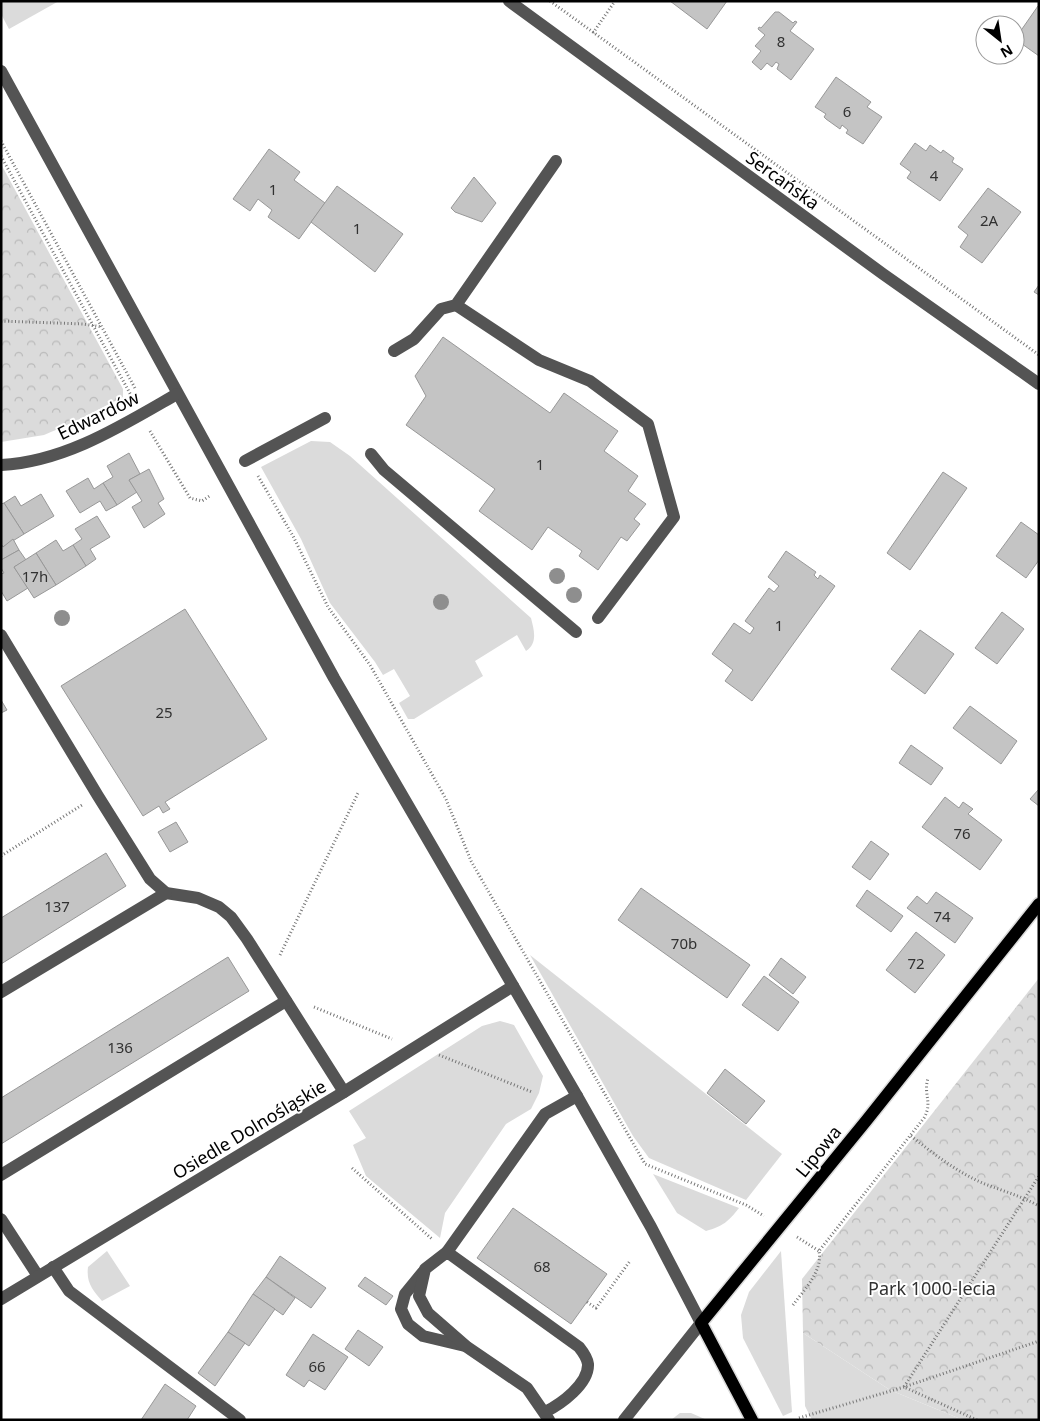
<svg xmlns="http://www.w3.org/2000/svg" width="1040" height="1421" font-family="'Noto Sans',sans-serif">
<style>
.grass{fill:#dbdbdb}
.park{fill:url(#park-crowns)}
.building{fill:#c4c4c4;stroke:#989898}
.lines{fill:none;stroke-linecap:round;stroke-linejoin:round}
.major-casing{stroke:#dbdbdb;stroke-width:15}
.path{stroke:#767676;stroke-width:3;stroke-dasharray:1 2.5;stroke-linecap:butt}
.minor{stroke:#545454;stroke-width:12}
.major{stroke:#000;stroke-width:12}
.tree{fill:#8e8e8e}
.labels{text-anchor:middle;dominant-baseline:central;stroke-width:4;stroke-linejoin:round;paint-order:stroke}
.number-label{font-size:15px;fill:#313131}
.street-label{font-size:18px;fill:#000;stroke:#fff}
.park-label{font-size:18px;fill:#323232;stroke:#fff}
</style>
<defs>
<pattern id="park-crowns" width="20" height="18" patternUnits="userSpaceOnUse" patternTransform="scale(1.25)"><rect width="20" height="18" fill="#dbdbdb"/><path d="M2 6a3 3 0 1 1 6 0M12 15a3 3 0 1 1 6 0" fill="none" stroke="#bababa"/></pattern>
</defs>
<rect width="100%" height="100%" fill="#fff"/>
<g class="grass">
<polygon points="1,1 59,1 9,29 1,14"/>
<path d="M311 441 330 442 350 456 531 618C534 630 538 643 526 651L517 635 475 661 483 676 414 719H408L399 703 410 696 394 669 383 675 375 662 330 603 301 539 261 467Z"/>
<polygon points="530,955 782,1154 746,1200 649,1158 633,1136"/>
<polygon points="500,1021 514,1025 543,1076 539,1093 531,1109 506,1124 445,1213 440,1238 366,1176 353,1145 366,1138 349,1111 482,1026"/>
<path d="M653 1174 739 1208C728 1222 723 1226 706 1231L677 1213Z"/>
<path d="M107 1251 130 1286 102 1301C93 1290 86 1283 88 1267Z"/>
<polygon points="781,1251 792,1412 783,1416 743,1338 741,1315 749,1292"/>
<polygon points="803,1333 890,1390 963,1420 812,1420 805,1406"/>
<polygon points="680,1413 691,1413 707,1420 671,1420"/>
</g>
<g class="park">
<polygon points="1,164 123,389 123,397 74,422 44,435 1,442"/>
<polygon points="1039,978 1039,1420 963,1420 890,1390 803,1333 802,1279"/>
</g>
<g class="building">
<polygon points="670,1 727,1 707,29"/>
<polygon points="1038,6 1039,7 1039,56 1015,39"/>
<polygon points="775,12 779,12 793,23 795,21 797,22 790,31 814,49 791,80 777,69 779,64 776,62 772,67 767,63 761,70 752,62 761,51 755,46 765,35 758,29 759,27 761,28"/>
<polygon points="836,77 871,102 867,107 882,117 863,144 846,133 848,130 842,125 840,129 826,119 824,117 826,114 815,107"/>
<polygon points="915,143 926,151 930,145 941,153 943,150 954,158 952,162 963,169 940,201 907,178 911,172 900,164"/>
<polygon points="269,149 300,172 294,180 325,203 299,239 268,217 272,210 258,199 250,211 233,199"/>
<polygon points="474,177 496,203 482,222 455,212 451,208"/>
<polygon points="337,186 403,234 375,272 311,222"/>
<polygon points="988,188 1021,212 982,263 960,247 968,235 958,227"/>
<polygon points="1039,285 1039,295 1034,292"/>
<polygon points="443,337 550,413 564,393 618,431 604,451 638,476 628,491 646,504 634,519 640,524 627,541 621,537 598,570 579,556 582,551 548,527 532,550 479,511 495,489 406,425 426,396 415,376"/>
<polygon points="129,453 140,474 129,480 137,492 117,505 103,483 113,477 107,466"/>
<polygon points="149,469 164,499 158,503 165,514 144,528 132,507 142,501 129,480"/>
<polygon points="943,472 967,488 910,570 887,553"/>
<polygon points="88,478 94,489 103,483 117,505 106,511 100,501 80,513 66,491"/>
<polygon points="41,494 54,516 24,534 4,503 15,496 21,506"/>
<polygon points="4,503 24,534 3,547 1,544 1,504"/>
<polygon points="97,516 110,537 90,549 96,559 86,566 73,545 82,539 75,529"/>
<polygon points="1021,522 1039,535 1039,560 1026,578 996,556"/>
<polygon points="13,539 19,550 1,560 1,544 3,547"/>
<polygon points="56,540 63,551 73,545 86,566 56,585 36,553"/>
<polygon points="19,550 26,560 14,567 28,588 7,601 1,591 1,574 4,573 1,568 1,560"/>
<polygon points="786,551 816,572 814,575 818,579 820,575 835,586 752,701 725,681 733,670 712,654 734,623 750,634 754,628 745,621 769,588 774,592 779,586 768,577"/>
<polygon points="36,553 56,585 34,598 14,567"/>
<polygon points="185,609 267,739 165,802 170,809 163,813 159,806 143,816 61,686"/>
<polygon points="1002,612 1024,629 997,664 975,648"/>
<polygon points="920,630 954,654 925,694 891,669"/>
<polygon points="1,700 7,710 1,713"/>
<polygon points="970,706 1017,741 1001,764 953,728"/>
<polygon points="911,745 943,768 931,785 899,763"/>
<polygon points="1039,789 1039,806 1030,799"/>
<polygon points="945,797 959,808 963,802 973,809 968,814 1002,840 980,870 922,827"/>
<polygon points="176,822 188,842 170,852 158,832"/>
<polygon points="871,841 889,854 870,880 852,867"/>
<polygon points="106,853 126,886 1,964 1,918"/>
<polygon points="641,888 750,965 727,998 618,920"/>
<polygon points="867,890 903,916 891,932 856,906"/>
<polygon points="936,892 973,918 955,943 907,908 917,896 927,904"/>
<polygon points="916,932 945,955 915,993 886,970"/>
<polygon points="228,957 249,991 1,1144 1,1098"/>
<polygon points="781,958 806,977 793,994 769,975"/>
<polygon points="764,976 799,1002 778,1031 742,1005"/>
<polygon points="725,1069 765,1101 746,1124 707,1093"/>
<polygon points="513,1208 607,1274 571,1324 477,1258"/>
<polygon points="280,1256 326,1288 311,1308 266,1277"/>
<polygon points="266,1277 295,1298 283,1315 253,1294"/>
<polygon points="365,1277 393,1296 386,1305 358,1286"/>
<polygon points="253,1294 275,1309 249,1346 228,1332"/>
<polygon points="358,1330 383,1347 369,1366 345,1349"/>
<polygon points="228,1332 245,1343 215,1386 198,1373"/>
<polygon points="313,1334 348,1357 325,1390 309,1380 304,1387 286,1375"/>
<polygon points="165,1384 196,1406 187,1420 141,1420"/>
</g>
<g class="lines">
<defs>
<polyline id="major" points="752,1420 701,1323 866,1121 1039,904"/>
</defs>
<use href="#major" class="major-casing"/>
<g class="path">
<polyline points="550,1 1039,355"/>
<polyline points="593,33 615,1"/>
<polyline points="1,141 136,390"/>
<polyline points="1,156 133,399"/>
<polyline points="1,321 83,324 102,327"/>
<polyline points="150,431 190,498 202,501 211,495"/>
<polyline points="258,476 293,536 328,607 370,665 446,799 471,861 645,1164 746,1205 764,1216"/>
<polyline points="1,856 82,805"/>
<polyline points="280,955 358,793"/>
<polyline points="314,1007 392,1039"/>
<polyline points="439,1055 532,1092"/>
<path d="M911 1136C934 1154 958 1173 985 1184 1003 1191 1021 1196 1039 1206"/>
<polyline points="352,1168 432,1239"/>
<polyline points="797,1237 819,1251"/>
<polyline points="587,1302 596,1308 630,1261"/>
<path d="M793 1305C804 1290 823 1271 819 1251L924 1118C933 1102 923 1095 928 1078"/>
<polyline points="799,1418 904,1387 1039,1341"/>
<polyline points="977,1420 904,1387 1039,1176"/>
</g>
<g class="minor">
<polyline points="509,1 883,274 1039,384"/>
<polyline points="1,71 334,678 577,1096 651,1227 701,1323 624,1420"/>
<polyline points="456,305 539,360 590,381 648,424 674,517 598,618"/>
<polyline points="394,351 414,339 441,309 456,305 556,161"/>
<polyline points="371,454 384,470 576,632"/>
<polyline points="245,461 325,418"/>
<path d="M1 465C65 462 123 425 177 394"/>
<polyline points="1,635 98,796 150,879 166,893 198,898 219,907 231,917 247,939 344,1092"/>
<polyline points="1,992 166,893"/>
<polyline points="1,1175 286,1001"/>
<polyline points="1,1219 38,1276"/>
<polyline points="447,1252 545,1114 577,1096"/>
<polyline points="53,1267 69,1291 240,1420"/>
<polyline points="423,1272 405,1294 401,1309 408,1324 423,1336 465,1346"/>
<polyline points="1,1299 344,1092 513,986"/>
<path d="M545 1412C561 1404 589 1384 588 1364 587 1357 583 1352 579 1347L447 1252 425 1269 419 1296 428 1313 467 1347 527 1388 549 1420"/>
</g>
<use href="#major" class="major"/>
</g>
<g class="tree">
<circle cx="557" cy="576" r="8"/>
<circle cx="574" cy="595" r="8"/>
<circle cx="441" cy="602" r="8"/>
<circle cx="62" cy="618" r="8"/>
</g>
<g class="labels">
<g class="number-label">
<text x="781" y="41">8</text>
<text x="847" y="111">6</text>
<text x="934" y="175">4</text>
<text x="273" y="189">1</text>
<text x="989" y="220">2A</text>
<text x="357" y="228">1</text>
<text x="540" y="464">1</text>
<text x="35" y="576">17h</text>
<text x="779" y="625">1</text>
<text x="164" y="712">25</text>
<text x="962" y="833">76</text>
<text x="57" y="906">137</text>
<text x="942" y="916">74</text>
<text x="684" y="943">70b</text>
<text x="916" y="963">72</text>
<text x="120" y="1047">136</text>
<text x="542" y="1266">68</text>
<text x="317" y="1366">66</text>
</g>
<g class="street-label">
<text transform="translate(783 180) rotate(36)">Sercańska</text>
<text transform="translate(98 415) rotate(-26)">Edwardów</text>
<text transform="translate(249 1129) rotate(-31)">Osiedle Dolnośląskie</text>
<text transform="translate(818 1151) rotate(-51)">Lipowa</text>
</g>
<g class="park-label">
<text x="932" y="1288">Park 1000-lecia</text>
</g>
</g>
<rect width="1040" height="1421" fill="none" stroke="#000000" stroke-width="5"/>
<g transform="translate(1000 40) rotate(150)"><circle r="24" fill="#ffffff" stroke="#999999"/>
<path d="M0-4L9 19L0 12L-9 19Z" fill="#000000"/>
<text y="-8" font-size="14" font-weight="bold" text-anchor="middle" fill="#000000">N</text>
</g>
</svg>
